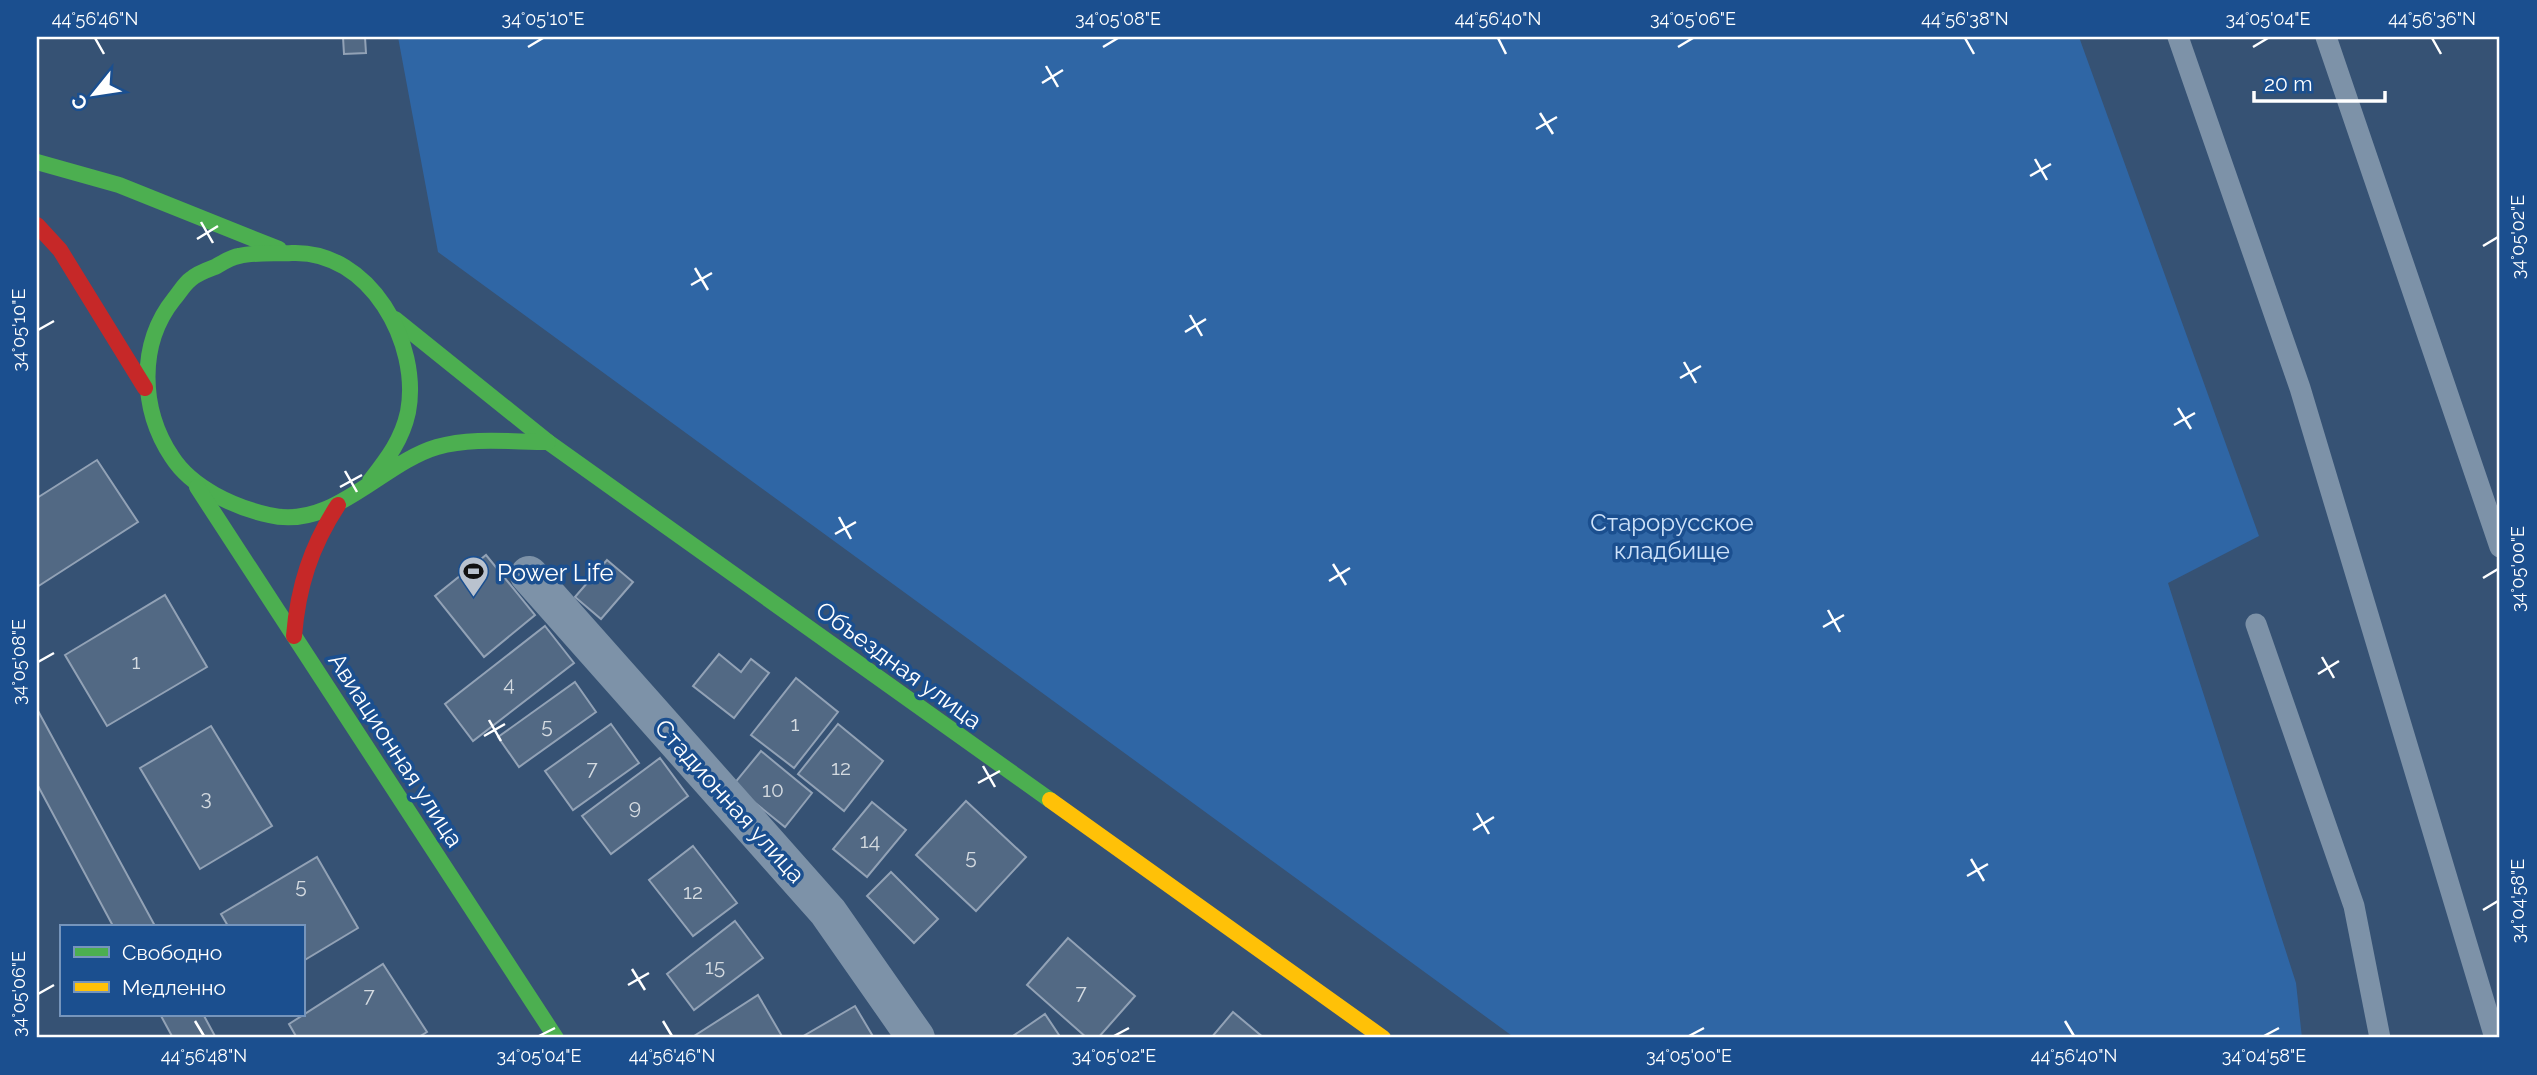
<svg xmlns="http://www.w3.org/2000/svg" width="2537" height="1075" font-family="Raleway,sans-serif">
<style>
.green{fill:#2f66a5}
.building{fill:#526984;stroke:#92a2b6;stroke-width:2}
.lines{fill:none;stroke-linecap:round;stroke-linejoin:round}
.lane{stroke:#7d92a8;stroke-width:21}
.street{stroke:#7d92a8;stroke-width:38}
.fast{stroke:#4caf50;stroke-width:16}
.slow{stroke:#ffc107;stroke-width:16}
.jam{stroke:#c62828;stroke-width:16}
.ticks{fill:none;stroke:#fff;stroke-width:2.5}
.labels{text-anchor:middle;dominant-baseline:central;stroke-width:7;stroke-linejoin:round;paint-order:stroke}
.number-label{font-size:21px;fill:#d4dae0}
.park-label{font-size:24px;fill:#cfe3fa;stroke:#1b4f8f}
.poi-label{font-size:24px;fill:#fff;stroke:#1b4f8f;text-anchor:start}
.street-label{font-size:24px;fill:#fff;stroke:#1b4f8f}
.neatline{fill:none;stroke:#fff;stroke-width:2.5}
.ticks-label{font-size:18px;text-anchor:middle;fill:#fff}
</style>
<rect width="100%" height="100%" fill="#365274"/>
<polygon class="green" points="398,37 2079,37 2259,536 2168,583 2296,983 2302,1038 1515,1038 438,252"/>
<g class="building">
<polygon points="343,37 365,37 366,53 344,54"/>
<polygon points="97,460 138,522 37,587 37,498"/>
<polygon points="486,555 535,615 484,657 435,596"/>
<polygon points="607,560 633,582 601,619 575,597"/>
<polygon points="165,595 207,667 107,726 65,655"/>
<polygon points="545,626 574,663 473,741 445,704"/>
<polygon points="719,654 741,672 751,659 769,673 734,718 693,686"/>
<polygon points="796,678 838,712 794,768 751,735"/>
<polygon points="575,682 596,712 519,767 498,737"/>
<polygon points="37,709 155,926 113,926 37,784"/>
<polygon points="611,724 639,763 573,810 545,771"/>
<polygon points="838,724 883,761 844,811 798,774"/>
<polygon points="211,726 272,826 200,869 140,768"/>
<polygon points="761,751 812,793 785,827 733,785"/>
<polygon points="660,758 688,796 611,854 582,816"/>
<polygon points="966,801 1026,857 976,911 916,855"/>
<polygon points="872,802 906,830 867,877 833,849"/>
<polygon points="693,846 737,903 693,936 649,880"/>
<polygon points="317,857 358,928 303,961 303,926 228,926 221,914"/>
<polygon points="891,872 938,919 914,943 867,896"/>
<polygon points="735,921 763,958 694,1010 667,974"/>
<polygon points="1068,938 1135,996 1098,1038 1087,1038 1027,985"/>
<polygon points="383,964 427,1032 417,1038 297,1038 289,1024"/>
<polygon points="758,995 783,1038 691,1038"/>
<polygon points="855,1006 874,1038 800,1038"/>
<polygon points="1233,1012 1264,1038 1211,1038"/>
<polygon points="160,1014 203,1014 216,1038 173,1038"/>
<polygon points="1045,1014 1061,1038 1010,1038"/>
</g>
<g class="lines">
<g class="lane">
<polyline points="2178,37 2300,388 2495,1038"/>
<polyline points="2326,37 2500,547"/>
<polyline points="2256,624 2354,906 2380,1038"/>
</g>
<polyline class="street" points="529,575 828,912 916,1038"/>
<g class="fast">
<polyline points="37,162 119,185 279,249"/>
<polyline points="395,319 548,442 1050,800"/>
<path d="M370 481C387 459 402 440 408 412 421 344 370 250 292 253 275 254 255 252 239 256 231 257 222 263 215 267 207 270 198 273 191 279 185 283 179 293 174 299 138 344 140 409 172 457 192 488 234 507 269 515 332 531 382 463 437 447 472 437 512 442 548 442"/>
<polyline points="197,487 556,1038"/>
</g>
<polyline class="slow" points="1050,800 1383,1038"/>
<g class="jam">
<polyline points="37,225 60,250 145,388"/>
<path d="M294 636C298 587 311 546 338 505"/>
</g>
</g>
<path class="ticks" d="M95 38 104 54M1498 38 1506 54M1965 38 1974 54M2432 38 2441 54M528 47 543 38M1103 47 1118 38M1678 47 1693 38M2253 47 2268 38M1046 66 1058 87M1042 83 1063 70M1540 113 1553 134M1536 129 1557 117M2035 159 2047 180M2030 176 2051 164M201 222 213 243M197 239 218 226M2483 246 2498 237M695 268 708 290M691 285 712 273M1190 315 1202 336M38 330 54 321M1185 332 1206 319M1684 362 1696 383M1680 378 1701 366M2178 408 2191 429M2174 425 2195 413M345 471 357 492M340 487 362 475M839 517 851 539M835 534 856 522M1333 564 1346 585M2483 578 2498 569M1329 581 1350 568M1828 610 1840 632M1823 627 1844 615M2322 657 2334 678M38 662 54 653M2318 674 2339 661M489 720 501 741M484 736 505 724M983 766 995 787M978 783 1000 771M1477 813 1489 834M1473 830 1494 817M1971 859 1984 881M1967 876 1988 864M2483 910 2498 901M632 969 645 990M628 985 649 973M38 994 54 985M195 1021 204 1036M663 1021 672 1036M2065 1021 2074 1036M539 1036 555 1028M1114 1036 1129 1028M1689 1036 1704 1028M2264 1036 2279 1028"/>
<defs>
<symbol id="stadium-pin" viewBox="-11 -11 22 30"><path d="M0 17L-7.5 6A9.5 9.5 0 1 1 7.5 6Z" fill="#b9c2ce" stroke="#1b4f8f"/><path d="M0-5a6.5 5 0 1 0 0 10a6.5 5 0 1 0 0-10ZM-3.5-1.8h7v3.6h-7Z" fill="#111"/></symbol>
</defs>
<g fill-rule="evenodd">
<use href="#stadium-pin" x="456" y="554" width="35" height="47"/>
</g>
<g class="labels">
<g class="number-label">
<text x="136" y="661">1</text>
<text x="509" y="683">4</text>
<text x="795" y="723">1</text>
<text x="547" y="725">5</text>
<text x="592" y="767">7</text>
<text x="841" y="767">12</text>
<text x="773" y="789">10</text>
<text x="206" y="797">3</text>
<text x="635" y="806">9</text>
<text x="870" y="840">14</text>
<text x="971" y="856">5</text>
<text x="301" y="885">5</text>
<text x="693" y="891">12</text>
<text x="715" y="966">15</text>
<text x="1081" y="991">7</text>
<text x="369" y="994">7</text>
</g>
<g class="park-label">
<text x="1672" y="522">Старорусское<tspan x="1672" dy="28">кладбище</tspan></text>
</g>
<g class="poi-label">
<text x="497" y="572">Power Life</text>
</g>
<g class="street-label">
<text transform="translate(899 665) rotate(36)">Объездная улица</text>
<text transform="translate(396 750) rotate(57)">Авиационная улица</text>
<text transform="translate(730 801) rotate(48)">Стадионная улица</text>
</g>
</g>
<rect width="2537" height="1075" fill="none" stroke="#1b4f8f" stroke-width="77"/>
<rect x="60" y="925" width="245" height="91" fill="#1b4f8f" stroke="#7695bc" stroke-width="2"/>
<rect x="74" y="947" width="35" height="10" fill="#4caf50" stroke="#7695bc" stroke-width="2"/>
<text x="122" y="960" font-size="21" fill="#ffffff">Свободно</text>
<rect x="74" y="982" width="35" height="10" fill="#ffc107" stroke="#7695bc" stroke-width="2"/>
<text x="122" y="995" font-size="21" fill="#ffffff">Медленно</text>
<g transform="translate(94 94) rotate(240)" stroke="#1b4f8f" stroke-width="5" paint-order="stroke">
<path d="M0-5L12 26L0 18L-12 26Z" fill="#ffffff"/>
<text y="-10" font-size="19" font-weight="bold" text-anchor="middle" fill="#ffffff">С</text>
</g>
<path d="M2254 91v10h131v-10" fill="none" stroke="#ffffff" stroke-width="3.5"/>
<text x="2264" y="91" font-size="21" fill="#ffffff" stroke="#1b4f8f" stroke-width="5" paint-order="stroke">20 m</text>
<rect x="38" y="38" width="2460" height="998" class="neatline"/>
<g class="ticks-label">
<text x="95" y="25">44°56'46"N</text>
<text x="543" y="25">34°05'10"E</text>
<text x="1118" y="25">34°05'08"E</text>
<text x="1498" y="25">44°56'40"N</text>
<text x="1693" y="25">34°05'06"E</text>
<text x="1965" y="25">44°56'38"N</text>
<text x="2268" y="25">34°05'04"E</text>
<text x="2432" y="25">44°56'36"N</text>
<text transform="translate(2518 237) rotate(-90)" y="6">34°05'02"E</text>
<text transform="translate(19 330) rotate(-90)" y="6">34°05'10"E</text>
<text transform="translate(2518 569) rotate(-90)" y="6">34°05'00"E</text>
<text transform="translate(19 662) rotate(-90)" y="6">34°05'08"E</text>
<text transform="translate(2518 901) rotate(-90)" y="6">34°04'58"E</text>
<text transform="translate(19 994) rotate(-90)" y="6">34°05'06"E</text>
<text x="204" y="1062">44°56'48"N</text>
<text x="539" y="1062">34°05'04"E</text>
<text x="672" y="1062">44°56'46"N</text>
<text x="1114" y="1062">34°05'02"E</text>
<text x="1689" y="1062">34°05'00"E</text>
<text x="2074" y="1062">44°56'40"N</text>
<text x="2264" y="1062">34°04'58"E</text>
</g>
</svg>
